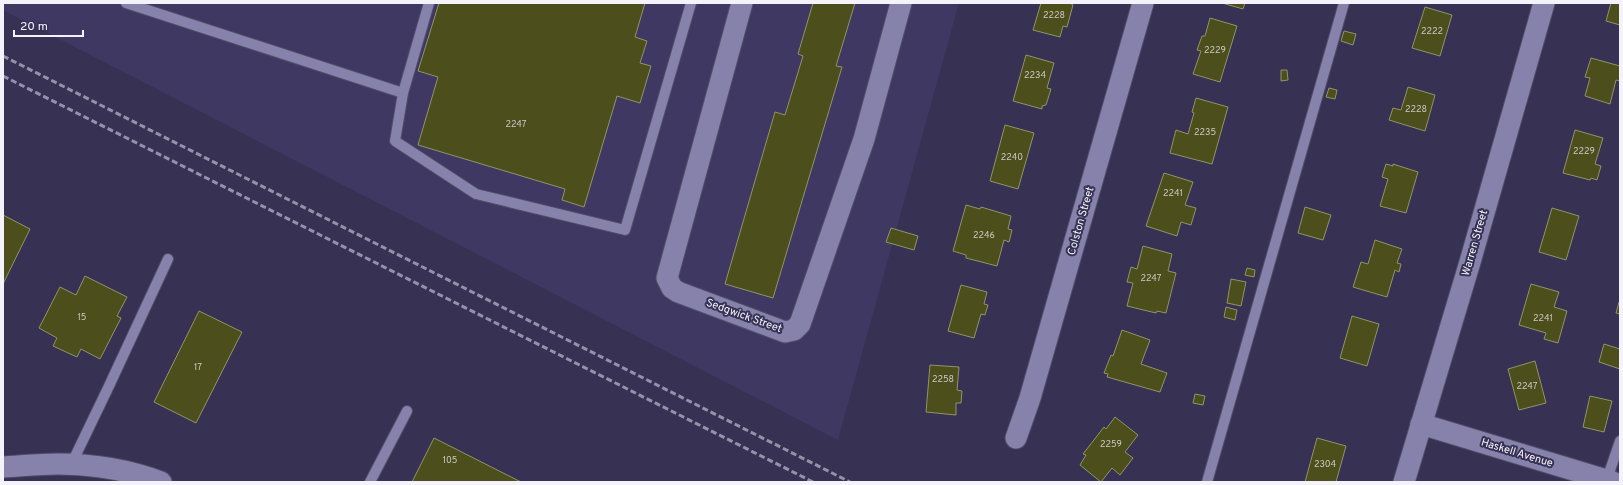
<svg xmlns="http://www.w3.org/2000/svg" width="1623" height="485" font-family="Overpass,sans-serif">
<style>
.built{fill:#3f3862}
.building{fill:#4c4e1b;stroke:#919468}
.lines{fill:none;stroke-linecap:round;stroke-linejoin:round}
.service-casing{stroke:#524d67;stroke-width:12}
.minor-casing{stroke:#524d67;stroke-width:23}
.service{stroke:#8782ab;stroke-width:10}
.minor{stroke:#8782ab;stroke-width:21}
.rail{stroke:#9592a8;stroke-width:3;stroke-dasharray:6 3;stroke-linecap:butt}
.labels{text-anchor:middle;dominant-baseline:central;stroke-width:4;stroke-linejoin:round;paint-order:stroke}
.number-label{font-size:9px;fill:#cacac4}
.street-label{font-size:11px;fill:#f4f3fc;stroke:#373154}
</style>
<rect width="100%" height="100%" fill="#373154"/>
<polygon class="built" points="3,3 959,3 838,440 3,10"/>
<g class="building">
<polygon points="439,3 645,3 635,37 647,41 640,63 651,66 640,103 617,96 584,207 562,200 565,189 418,145 438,77 418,71"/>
<polygon points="813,3 855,3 836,66 842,67 773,298 725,284 775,112 785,115 803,56 798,54"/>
<polygon points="1041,3 1070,3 1073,5 1067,27 1063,26 1060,37 1033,30"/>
<polygon points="1222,3 1245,3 1243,9"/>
<polygon points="1611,3 1620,3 1620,25 1606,21"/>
<polygon points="1425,7 1452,15 1440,56 1412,48"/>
<polygon points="1210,18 1237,26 1220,82 1193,74 1201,51 1197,50 1202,36 1205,36"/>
<polygon points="1344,31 1356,34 1353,45 1341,41"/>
<polygon points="1026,55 1054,63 1047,88 1051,89 1046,105 1042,106 1042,109 1013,101"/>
<polygon points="1591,58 1620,66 1620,81 1616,80 1610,104 1585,96 1590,78 1585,77"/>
<polygon points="1281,70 1287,70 1288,80 1281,81"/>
<polygon points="1408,87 1435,95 1425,131 1389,120 1393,108 1401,110"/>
<polygon points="1329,88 1337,90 1335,99 1326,97"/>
<polygon points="1196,98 1228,107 1212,164 1170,153 1176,130 1188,134 1194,113 1192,112"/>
<polygon points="1005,125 1034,133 1018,189 990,181"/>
<polygon points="1575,130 1603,138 1595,164 1601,166 1597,180 1591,178 1590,180 1563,173"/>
<polygon points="1386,164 1393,166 1393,164 1418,172 1406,213 1380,206 1388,179 1382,177"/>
<polygon points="1164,173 1193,182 1185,205 1196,208 1191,225 1181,222 1177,236 1146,226"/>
<polygon points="966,205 980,209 981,207 1011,216 1008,229 1012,230 1009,242 1004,240 997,266 966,258 966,255 953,251"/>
<polygon points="1305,207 1331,215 1323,240 1298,233"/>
<polygon points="1552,208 1579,216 1566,260 1539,252"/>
<polygon points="3,215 30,229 3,284"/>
<polygon points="891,228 918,236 914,250 886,242"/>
<polygon points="1375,240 1402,249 1397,263 1401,264 1399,272 1395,270 1387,297 1353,287 1361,262 1368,264"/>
<polygon points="1143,246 1172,254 1168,271 1176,273 1166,313 1157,311 1156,313 1127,306 1133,283 1127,282 1131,267 1137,269"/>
<polygon points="1247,268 1255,270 1254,277 1245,275"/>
<polygon points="85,276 127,297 117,316 121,318 100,359 81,349 77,357 53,346 57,338 39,328 60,287 76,295"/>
<polygon points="1231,279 1246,282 1241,306 1227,303"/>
<polygon points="1531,284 1559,292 1554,307 1567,311 1558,343 1544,339 1546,333 1519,325"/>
<polygon points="961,285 987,292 984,304 988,305 985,315 981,314 974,338 948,331"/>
<polygon points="1619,302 1620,302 1620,314 1616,313"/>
<polygon points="1226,307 1237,310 1235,320 1224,317"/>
<polygon points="199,311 242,332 196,423 154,402"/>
<polygon points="1352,316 1379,324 1367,366 1340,358"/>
<polygon points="1122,330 1150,340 1141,364 1167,373 1160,392 1107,377 1108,374 1104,373 1111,355 1113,356"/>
<polygon points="1604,344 1620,349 1620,369 1599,362"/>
<polygon points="1535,361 1546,403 1519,410 1508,369"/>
<polygon points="930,365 959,367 957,390 962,391 961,403 956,403 956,415 926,412"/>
<polygon points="1195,394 1205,396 1203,405 1193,403"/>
<polygon points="1590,396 1612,401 1604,432 1583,427"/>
<polygon points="1115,417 1138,435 1125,452 1133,458 1120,475 1112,468 1101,482 1080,465 1086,455 1083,454 1104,427 1106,429"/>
<polygon points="434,438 521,482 412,482"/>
<polygon points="1317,438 1346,446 1336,482 1305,482"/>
</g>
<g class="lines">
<defs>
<g id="service">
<polyline points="126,3 403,93 429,3"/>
<polyline points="403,93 395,141 476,194 625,230 691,3"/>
<polyline points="71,465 109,386 168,259"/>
<polyline points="370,482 407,411"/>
<polyline points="1207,482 1344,3"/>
<polyline points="1606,482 1620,441"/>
</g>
<g id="minor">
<polyline points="742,3 667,278 672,288 678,292 785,332 794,330 800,324 864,139 901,3"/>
<polyline points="1421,424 1613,482"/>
<polyline points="1016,438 1030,398 1143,3"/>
<path d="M3 467C21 466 40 464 58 464 93 464 129 470 161 482"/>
<polyline points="1404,482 1470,262 1544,3"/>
</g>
</defs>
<use href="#service" class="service-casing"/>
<use href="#minor" class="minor-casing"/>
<use href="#service" class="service"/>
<use href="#minor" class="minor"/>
<g class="rail">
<polyline points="3,56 850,482"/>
<polyline points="3,76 813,482"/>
</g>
</g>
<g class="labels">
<g class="number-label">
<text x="1054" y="15">2228</text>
<text x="1432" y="31">2222</text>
<text x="1215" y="50">2229</text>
<text x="1035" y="75">2234</text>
<text x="1416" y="109">2228</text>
<text x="516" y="124">2247</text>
<text x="1205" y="132">2235</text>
<text x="1584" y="151">2229</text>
<text x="1012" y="157">2240</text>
<text x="1173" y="193">2241</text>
<text x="984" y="235">2246</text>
<text x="1151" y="278">2247</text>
<text x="82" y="317">15</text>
<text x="1543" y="318">2241</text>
<text x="198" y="367">17</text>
<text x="943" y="379">2258</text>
<text x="1527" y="386">2247</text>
<text x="1111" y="444">2259</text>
<text x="450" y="460">105</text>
<text x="1325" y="464">2304</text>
</g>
<g class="street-label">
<text transform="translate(1081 221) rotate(-74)">Colston Street</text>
<text transform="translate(1475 243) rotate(-74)">Warren Street</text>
<text transform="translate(744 316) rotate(20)">Sedgwick Street</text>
<text transform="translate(1517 453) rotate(17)">Haskell Avenue</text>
</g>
</g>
<rect width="1623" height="485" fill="none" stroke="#f4f3fc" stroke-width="8"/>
<path d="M14 30v6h69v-6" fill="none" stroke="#f4f3fc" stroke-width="2"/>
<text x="20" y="30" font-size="12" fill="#f4f3fc" stroke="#373154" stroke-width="3" paint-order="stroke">20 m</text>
</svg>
